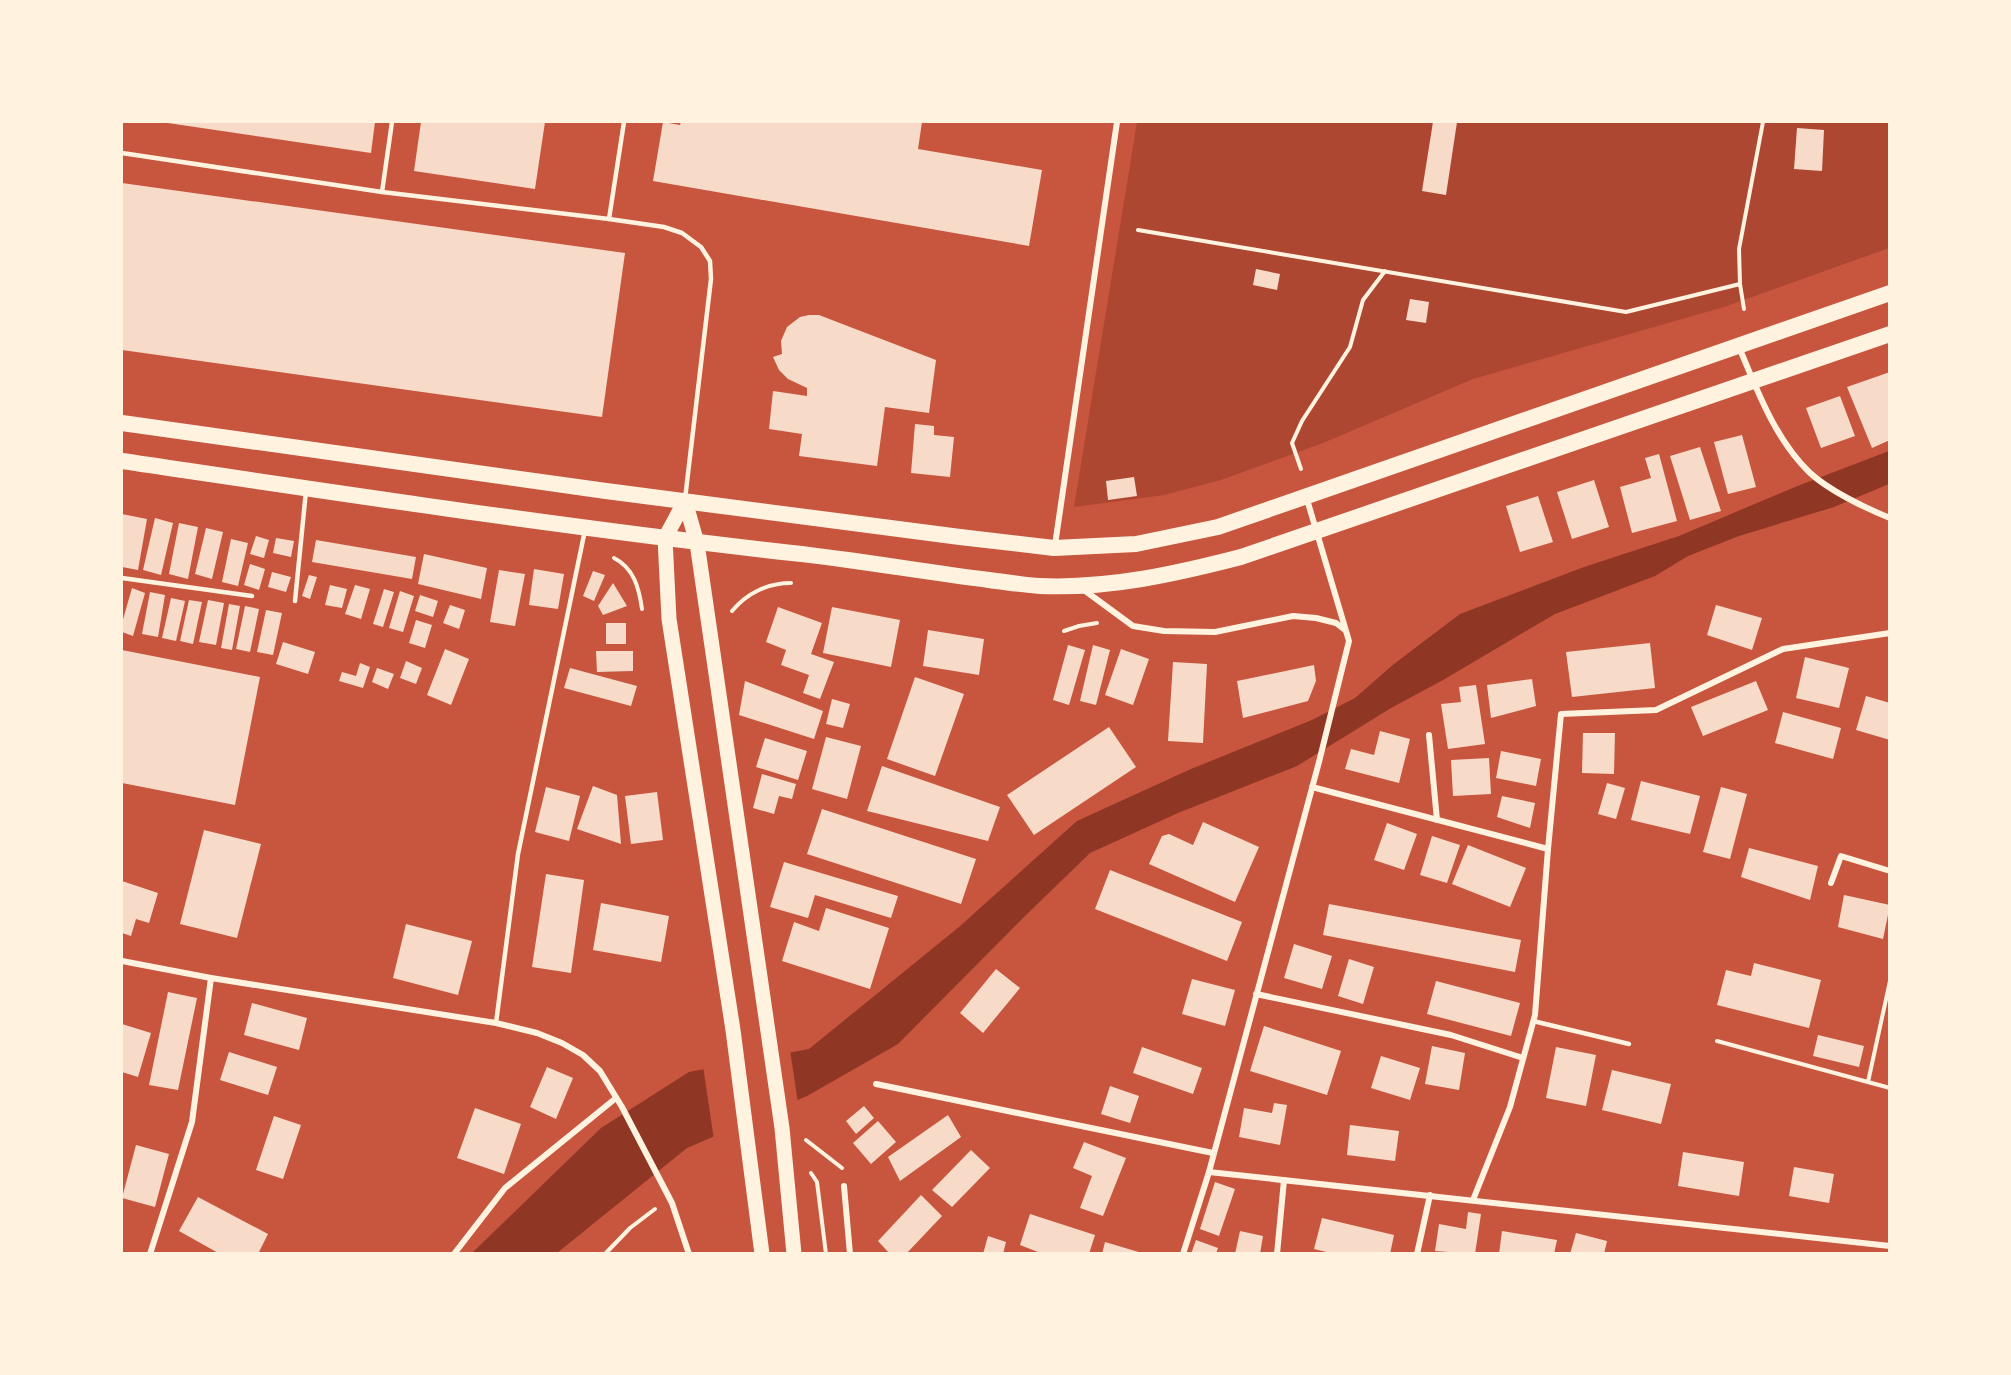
<svg xmlns="http://www.w3.org/2000/svg" width="2011" height="1375" font-family="Overpass,sans-serif">
<style>
.green{fill:#ae4732}
.water{fill:#8f3625}
.pier{fill:#c8553d}
.building{fill:#f7dbc8}
.lines{fill:none;stroke-linecap:round;stroke-linejoin:round}
.path{stroke:#fff3e0;stroke-width:4}
.service{stroke:#fff3e0;stroke-width:4.5}
.minor{stroke:#fff3e0;stroke-width:6}
.primary{stroke:#fff3e0;stroke-width:15}
.trunk{stroke:#fff3e0;stroke-width:16}
</style>
<rect width="100%" height="100%" fill="#c8553d"/>
<polygon class="green" points="1137,122 1889,122 1889,248 1724,307 1473,379 1323,443 1221,480 1164,495 1074,507"/>
<polygon class="water" points="1889,451 1889,484 1834,507 1739,536 1688,556 1655,576 1555,614 1443,680 1391,708 1297,766 1178,813 1090,853 1023,918 898,1044 807,1096 687,1148 557,1253 471,1254 601,1128 689,1072 809,1049 959,927 1077,821 1191,769 1312,720 1355,698 1394,664 1460,614 1584,567 1679,536 1795,487"/>
<polygon class="pier" points="790,1050 798,1103 714,1140 703,1066"/>
<g class="building">
<polygon points="161,122 375,122 371,153"/>
<polygon points="421,122 545,122 535,189 414,171"/>
<polygon points="663,122 680,125 681,122 922,122 918,149 1042,170 1029,246 653,181"/>
<polygon points="1433,122 1457,122 1446,195 1422,191"/>
<polygon points="1797,128 1824,130 1822,171 1794,169"/>
<polygon points="122,183 625,253 602,417 122,350"/>
<polygon points="1256,269 1280,274 1277,290 1253,285"/>
<polygon points="1410,299 1429,302 1426,323 1406,320"/>
<polygon points="809,315 819,315 936,360 929,413 885,407 877,466 799,456 802,434 769,429 773,391 807,396 807,388 788,379 779,370 773,357 782,354 781,341 787,327 800,317"/>
<polygon points="1890,372 1890,440 1872,448 1847,387"/>
<polygon points="1840,396 1855,436 1821,448 1806,408"/>
<polygon points="915,424 934,426 934,435 954,437 950,477 911,473"/>
<polygon points="1742,435 1756,487 1728,494 1714,442"/>
<polygon points="1700,447 1721,511 1690,520 1670,456"/>
<polygon points="1659,454 1677,521 1632,533 1620,487 1651,478 1645,458"/>
<polygon points="1134,477 1137,496 1108,500 1106,481"/>
<polygon points="1594,480 1609,527 1572,539 1557,492"/>
<polygon points="1538,496 1553,542 1520,552 1506,506"/>
<polygon points="122,514 147,519 138,570 122,567"/>
<polygon points="155,518 173,523 161,575 143,570"/>
<polygon points="179,523 198,527 188,579 169,574"/>
<polygon points="206,528 223,532 212,579 195,574"/>
<polygon points="256,536 269,540 264,558 250,554"/>
<polygon points="276,538 294,541 291,557 273,553"/>
<polygon points="231,539 248,543 238,586 222,582"/>
<polygon points="316,540 416,557 412,579 312,562"/>
<polygon points="424,554 487,568 481,599 418,584"/>
<polygon points="250,564 265,569 259,590 244,585"/>
<polygon points="534,569 564,574 558,609 529,605"/>
<polygon points="499,570 525,574 515,626 490,622"/>
<polygon points="593,571 605,575 594,601 583,596"/>
<polygon points="272,572 291,577 286,592 268,587"/>
<polygon points="309,575 317,577 310,599 302,596"/>
<polygon points="613,583 627,606 603,615 598,606"/>
<polygon points="330,585 347,589 342,608 325,605"/>
<polygon points="355,585 370,589 361,619 345,614"/>
<polygon points="132,588 145,593 133,636 122,632 122,623"/>
<polygon points="384,589 394,592 383,627 373,624"/>
<polygon points="400,591 414,596 403,632 389,628"/>
<polygon points="150,592 165,595 158,637 142,634"/>
<polygon points="420,595 438,601 433,617 415,611"/>
<polygon points="171,598 185,601 176,641 162,638"/>
<polygon points="189,600 202,602 193,644 180,641"/>
<polygon points="208,600 224,603 216,645 199,642"/>
<polygon points="229,604 240,606 232,650 221,648"/>
<polygon points="450,605 465,610 459,629 443,623"/>
<polygon points="1716,605 1762,618 1752,650 1707,635"/>
<polygon points="245,606 259,609 250,652 236,649"/>
<polygon points="778,607 822,623 811,654 834,662 820,699 803,693 809,675 781,665 786,650 766,642"/>
<polygon points="832,607 900,620 891,667 823,653"/>
<polygon points="266,610 282,613 273,655 257,652"/>
<polygon points="416,620 432,625 425,648 409,643"/>
<rect x="606" y="623" width="20" height="21"/>
<polygon points="928,630 984,639 979,675 923,666"/>
<polygon points="283,642 315,652 308,674 276,664"/>
<polygon points="1650,643 1655,688 1572,697 1566,652"/>
<polygon points="1068,645 1085,650 1069,705 1053,700"/>
<polygon points="1093,645 1110,650 1096,705 1080,701"/>
<polygon points="445,649 469,659 451,705 427,695"/>
<polygon points="1121,649 1149,659 1133,705 1105,695"/>
<polygon points="122,650 260,677 235,805 122,783"/>
<polygon points="596,651 633,651 633,671 597,672"/>
<polygon points="1805,657 1849,668 1839,708 1796,698"/>
<polygon points="406,661 422,668 416,684 400,678"/>
<polygon points="1173,662 1207,664 1203,743 1168,741"/>
<polygon points="360,663 370,667 363,688 339,681 342,672 356,676"/>
<polygon points="1314,665 1316,681 1308,701 1243,718 1237,681"/>
<polygon points="377,668 394,674 388,689 372,682"/>
<polygon points="570,668 637,686 631,706 564,688"/>
<polygon points="915,677 964,694 935,776 887,759"/>
<polygon points="1532,679 1536,706 1491,718 1487,685"/>
<polygon points="745,681 823,711 814,739 739,715"/>
<polygon points="1756,681 1768,710 1703,736 1691,707"/>
<polygon points="1476,685 1485,744 1448,749 1441,704 1461,702 1459,687"/>
<polygon points="1866,696 1890,703 1890,740 1856,730"/>
<polygon points="832,699 850,704 843,728 826,724"/>
<polygon points="1783,712 1841,728 1833,759 1775,743"/>
<polygon points="1109,727 1136,767 1034,835 1007,795"/>
<polygon points="1380,731 1410,739 1399,783 1345,769 1351,749 1374,755"/>
<polygon points="1583,733 1615,733 1614,774 1582,773"/>
<polygon points="826,737 861,746 847,799 812,789"/>
<polygon points="765,738 807,751 798,780 756,767"/>
<polygon points="1501,751 1541,759 1536,786 1496,778"/>
<polygon points="1489,758 1491,794 1453,796 1451,760"/>
<polygon points="882,766 1000,807 988,841 867,811"/>
<polygon points="762,774 796,784 792,799 779,796 774,814 753,808"/>
<polygon points="1641,781 1700,796 1690,834 1631,820"/>
<polygon points="1607,783 1625,788 1616,819 1598,814"/>
<polygon points="593,786 617,795 621,844 577,829"/>
<polygon points="546,787 580,796 569,841 535,832"/>
<polygon points="1721,787 1747,794 1730,859 1703,852"/>
<polygon points="657,792 663,840 631,844 625,796"/>
<polygon points="1502,796 1535,803 1530,828 1497,817"/>
<polygon points="822,809 976,859 961,904 807,854"/>
<polygon points="1203,822 1259,847 1235,902 1149,864 1162,836 1169,834 1193,845"/>
<polygon points="1387,823 1417,834 1404,870 1374,860"/>
<polygon points="204,830 261,844 237,938 180,924"/>
<polygon points="1432,836 1460,845 1447,883 1420,875"/>
<polygon points="1468,845 1526,868 1510,907 1452,884"/>
<polygon points="1749,848 1818,866 1810,900 1741,877"/>
<polygon points="784,862 898,896 891,918 815,895 808,918 770,907"/>
<polygon points="1110,870 1242,922 1227,961 1095,909"/>
<polygon points="546,874 584,880 571,973 532,967"/>
<polygon points="122,881 158,893 149,923 136,919 131,936 122,933"/>
<polygon points="1844,895 1890,905 1883,939 1838,927"/>
<polygon points="601,903 669,916 661,962 593,950"/>
<polygon points="1329,904 1521,940 1515,972 1323,935"/>
<polygon points="826,908 889,928 870,989 782,961 794,922 819,931"/>
<polygon points="406,924 472,941 458,995 393,978"/>
<polygon points="1294,944 1332,956 1322,989 1284,978"/>
<polygon points="1349,959 1374,967 1363,1004 1338,996"/>
<polygon points="1754,963 1821,980 1809,1028 1717,1005 1726,970 1751,976"/>
<polygon points="996,969 1020,988 983,1033 960,1013"/>
<polygon points="1192,979 1235,990 1225,1026 1182,1014"/>
<polygon points="1436,981 1520,1003 1511,1036 1427,1014"/>
<polygon points="168,992 197,998 178,1090 149,1085"/>
<polygon points="252,1003 307,1018 299,1050 244,1035"/>
<polygon points="122,1024 151,1033 138,1077 122,1072"/>
<polygon points="1264,1026 1341,1051 1327,1095 1250,1071"/>
<polygon points="1818,1035 1864,1046 1859,1067 1813,1056"/>
<polygon points="1432,1046 1465,1053 1459,1090 1425,1084"/>
<polygon points="1142,1047 1202,1068 1193,1094 1133,1073"/>
<polygon points="1556,1047 1596,1055 1586,1106 1546,1098"/>
<polygon points="229,1052 277,1067 268,1095 220,1080"/>
<polygon points="1381,1056 1420,1068 1410,1100 1371,1088"/>
<polygon points="547,1067 573,1078 556,1119 530,1107"/>
<polygon points="1612,1070 1671,1084 1661,1124 1602,1110"/>
<polygon points="1110,1086 1139,1096 1130,1123 1101,1114"/>
<polygon points="1274,1103 1287,1105 1280,1145 1239,1137 1244,1108 1272,1113"/>
<polygon points="864,1106 874,1118 856,1134 846,1121"/>
<polygon points="475,1108 521,1124 504,1174 457,1158"/>
<polygon points="948,1115 961,1137 900,1181 888,1157"/>
<polygon points="274,1116 301,1125 283,1179 256,1170"/>
<polygon points="878,1121 896,1142 871,1164 853,1143"/>
<polygon points="1350,1125 1399,1131 1395,1161 1347,1155"/>
<polygon points="1084,1142 1126,1158 1103,1216 1080,1208 1092,1176 1073,1168"/>
<polygon points="136,1145 169,1154 155,1207 122,1198"/>
<polygon points="971,1150 990,1168 952,1207 932,1190"/>
<polygon points="1683,1152 1744,1162 1739,1196 1678,1186"/>
<polygon points="1794,1167 1834,1174 1829,1203 1789,1196"/>
<polygon points="1215,1182 1235,1189 1219,1236 1200,1229"/>
<polygon points="921,1195 942,1216 906,1254 890,1254 878,1241"/>
<polygon points="198,1197 268,1234 258,1254 220,1254 179,1231"/>
<polygon points="1468,1212 1481,1214 1475,1254 1435,1251 1439,1224 1466,1229"/>
<polygon points="1030,1214 1095,1235 1089,1254 1043,1254 1020,1245"/>
<polygon points="1322,1218 1394,1235 1390,1254 1335,1254 1314,1249"/>
<polygon points="1240,1231 1263,1236 1260,1254 1235,1254"/>
<polygon points="1502,1231 1557,1240 1554,1254 1499,1254"/>
<polygon points="1576,1233 1607,1241 1604,1254 1570,1254"/>
<polygon points="988,1236 1006,1242 1003,1254 983,1254"/>
<polygon points="1196,1240 1218,1248 1216,1254 1191,1254"/>
<polygon points="1105,1242 1142,1253 1142,1254 1102,1254"/>
</g>
<g class="lines">
<g class="path">
<polyline points="1138,230 1626,312 1740,284 1739,249 1763,122"/>
<polyline points="1740,284 1744,309"/>
<polyline points="1301,469 1292,443 1302,421 1350,347 1363,300 1385,271"/>
<path d="M614 558C634 568 639 588 642 609"/>
<path d="M732 611C747 593 768 583 791 583"/>
<polyline points="1064,631 1079,626 1097,623"/>
<polyline points="1717,1041 1890,1088"/>
<polyline points="1868,1082 1890,981"/>
<polyline points="806,1140 842,1168"/>
<polyline points="811,1173 817,1182 826,1254"/>
<polyline points="605,1254 630,1228 655,1209"/>
</g>
<g class="service">
<polyline points="122,153 382,192 609,219 664,227 682,233 701,247 710,261 711,279 685,499"/>
<polyline points="382,192 392,122"/>
<polyline points="609,219 624,122"/>
<polyline points="122,578 252,596"/>
<polyline points="295,601 306,491"/>
<polyline points="1533,1021 1629,1044"/>
<polyline points="496,1023 518,854 585,530"/>
</g>
<g class="minor">
<path d="M1739 347C1757 390 1775 439 1809 472 1828 490 1865 508 1890 518"/>
<polyline points="1055,545 1117,122"/>
<polyline points="1084,590 1133,626 1164,631 1215,632 1293,616 1316,618 1336,623 1345,630"/>
<polyline points="1429,735 1437,820"/>
<polyline points="1312,787 1548,849 1535,1015 1510,1107 1473,1200"/>
<polyline points="1548,849 1561,714 1656,710 1783,649 1890,633"/>
<polyline points="1831,883 1841,856 1890,871"/>
<polyline points="122,961 211,978 496,1023 537,1033 562,1043 583,1055 600,1071 622,1107 672,1203 689,1254"/>
<polyline points="1256,994 1451,1035 1523,1058"/>
<polyline points="876,1084 1213,1153"/>
<polyline points="1209,1172 1890,1246"/>
<polyline points="844,1186 850,1254"/>
<polyline points="150,1254 192,1122 211,978"/>
<polyline points="454,1254 505,1188 616,1098"/>
<polyline points="1183,1254 1209,1172 1319,762 1349,641 1306,496"/>
<polyline points="1277,1254 1284,1180"/>
<polyline points="1417,1254 1430,1195"/>
</g>
<g class="primary">
<polyline points="685,501 665,538 669,619 733,1030 762,1254"/>
<polyline points="685,501 697,543 782,1128 794,1254"/>
</g>
<g class="trunk">
<polyline points="122,423 606,491 960,537 1054,548 1136,544 1218,527 1890,293"/>
<path d="M122 461C345 494 568 528 792 553 858 560 923 572 989 580 1006 582 1023 585 1040 586 1109 589 1175 574 1241 557L1890 334"/>
</g>
</g>
<rect width="2011" height="1375" fill="none" stroke="#fff3e0" stroke-width="246"/>
</svg>
